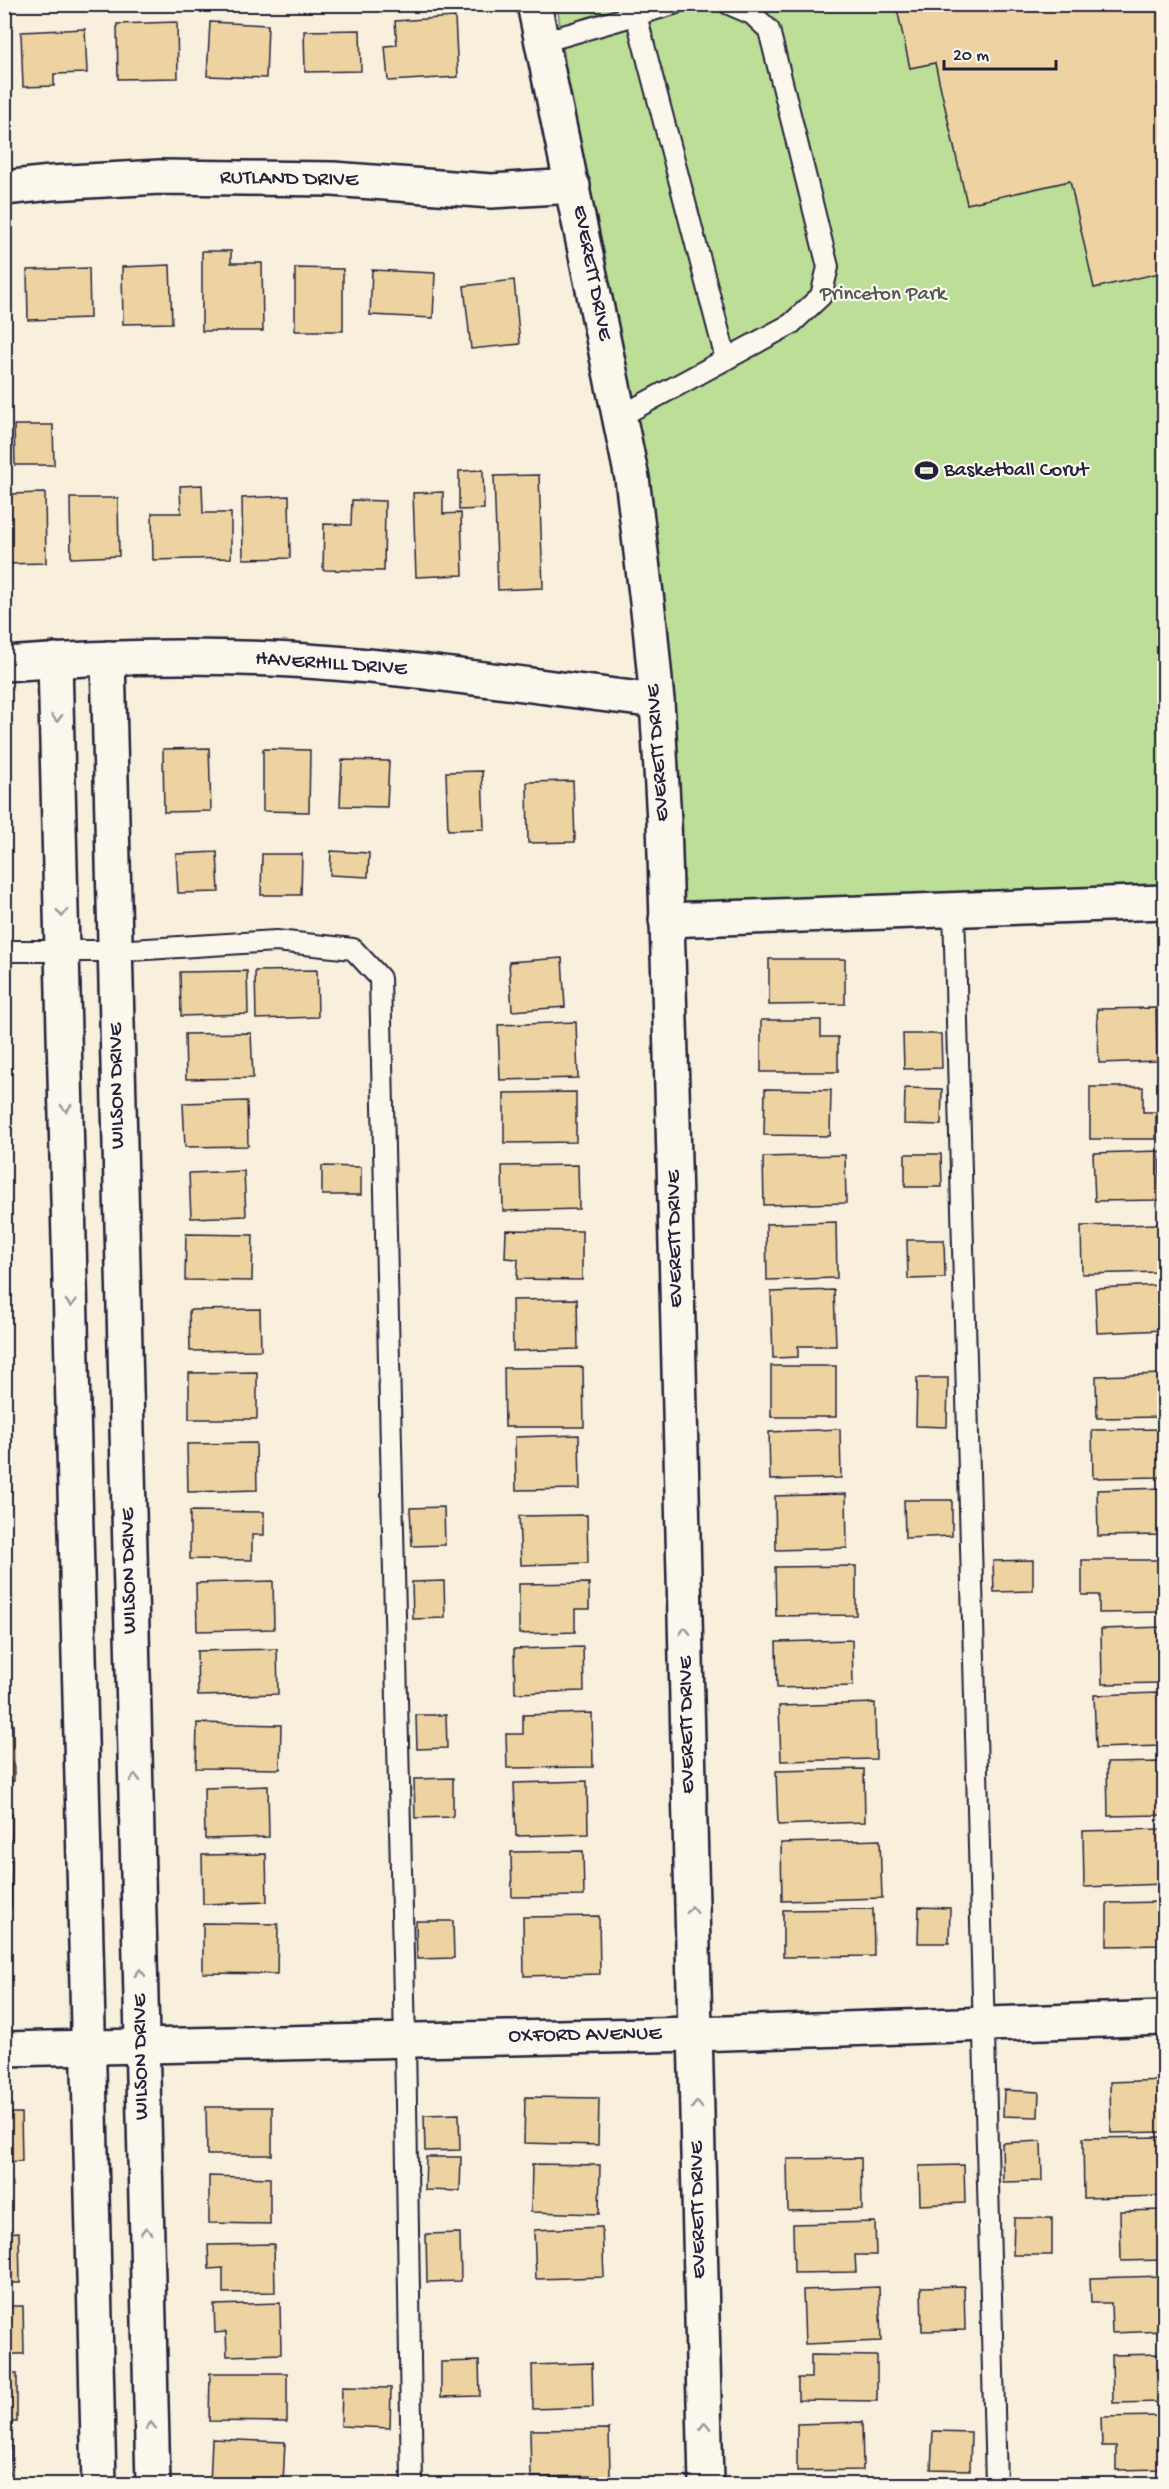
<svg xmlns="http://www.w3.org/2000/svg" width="1169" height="2489" font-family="'Gochi Hand',sans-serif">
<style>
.green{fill:#bcde97;stroke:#6f8069;stroke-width:1.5}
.building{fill:#eed3a2;stroke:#22223b;stroke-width:1.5}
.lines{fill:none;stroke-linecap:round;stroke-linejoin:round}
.service-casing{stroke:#22223b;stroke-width:24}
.minor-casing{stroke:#22223b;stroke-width:38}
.service{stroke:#fbf7ec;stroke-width:20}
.minor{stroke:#fbf7ec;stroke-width:33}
.oneway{stroke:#99979c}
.labels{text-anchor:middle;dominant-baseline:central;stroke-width:4.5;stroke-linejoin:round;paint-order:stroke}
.street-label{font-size:21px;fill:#22223b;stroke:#fbf7ec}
.park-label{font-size:21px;fill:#505a57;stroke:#fbf7ec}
.poi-label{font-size:21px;fill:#22223b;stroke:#fbf7ec;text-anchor:start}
</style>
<rect width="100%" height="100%" fill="#f8f0dd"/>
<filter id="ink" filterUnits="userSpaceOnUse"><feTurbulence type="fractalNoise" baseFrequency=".0167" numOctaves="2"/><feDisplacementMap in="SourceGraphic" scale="12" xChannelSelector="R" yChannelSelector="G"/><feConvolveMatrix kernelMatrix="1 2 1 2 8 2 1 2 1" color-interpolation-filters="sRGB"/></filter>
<g filter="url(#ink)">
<polygon class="green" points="557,5 1164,5 1164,902 666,920 605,341"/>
<g class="building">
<polygon points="896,4 1164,4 1164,272 1094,288 1070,181 967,204 935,63 910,68"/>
<polygon points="455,17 458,77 388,81 385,46 397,45 395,21"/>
<polygon points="177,22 178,78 118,79 117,24"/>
<polygon points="210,22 268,25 266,78 207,76"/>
<polygon points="85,29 87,73 54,74 54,86 23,87 21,32"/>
<polygon points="360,30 361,71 305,72 304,31"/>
<polygon points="202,251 231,251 231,263 262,263 263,331 202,331"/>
<polygon points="170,265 172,323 123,324 122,267"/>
<polygon points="89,268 90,318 28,320 27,270"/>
<polygon points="295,268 343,269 343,331 295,331"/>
<polygon points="372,270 435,273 433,318 370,315"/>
<polygon points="514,280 520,344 471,349 464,286"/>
<polygon points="14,425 53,425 54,465 15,465"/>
<polygon points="483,470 484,509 459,510 459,471"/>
<polygon points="539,475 543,588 498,590 494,476"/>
<polygon points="202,485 203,513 231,513 231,558 153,560 152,513 181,513 180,486"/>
<polygon points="443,492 443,514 461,513 463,575 416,577 413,493"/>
<polygon points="45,493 46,563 4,564 4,517 10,517 10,494"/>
<polygon points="289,496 290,558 243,559 242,498"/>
<polygon points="70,498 118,498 119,556 71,558"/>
<polygon points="352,500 385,501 384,571 323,570 324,524 351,525"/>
<polygon points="209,748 211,811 164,812 163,749"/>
<polygon points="263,749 310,750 309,812 263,811"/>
<polygon points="342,760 389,761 387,807 340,806"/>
<polygon points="482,771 484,829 448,830 446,772"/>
<polygon points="573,781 575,842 528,843 527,782"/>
<polygon points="331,851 369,853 368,877 330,875"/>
<polygon points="217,852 219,892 178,893 176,854"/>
<polygon points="262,854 302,854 301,895 261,895"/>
<polygon points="562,958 565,1007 512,1011 509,962"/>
<polygon points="769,959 845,959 845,1004 769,1005"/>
<polygon points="317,970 318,1017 256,1019 255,971"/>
<polygon points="247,971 248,1014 181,1016 180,972"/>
<polygon points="1156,1008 1157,1061 1099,1063 1097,1009"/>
<polygon points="761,1020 821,1020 821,1037 838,1037 838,1072 761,1072"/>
<polygon points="576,1022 578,1078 500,1080 498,1025"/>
<polygon points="251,1033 253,1078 186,1079 185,1034"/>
<polygon points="903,1034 941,1034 942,1068 904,1069"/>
<polygon points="1090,1087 1143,1087 1143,1112 1156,1112 1156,1139 1090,1139"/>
<polygon points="905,1088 942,1089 941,1125 904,1124"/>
<polygon points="765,1089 831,1090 830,1136 764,1135"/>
<polygon points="576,1092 576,1142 504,1143 504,1093"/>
<polygon points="247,1101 248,1146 185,1147 183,1103"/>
<polygon points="1159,1151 1160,1200 1095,1201 1093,1153"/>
<polygon points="905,1154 941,1154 942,1187 905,1187"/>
<polygon points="845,1155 846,1203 764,1205 763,1157"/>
<polygon points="578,1165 579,1209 503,1211 502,1166"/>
<polygon points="322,1166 361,1167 361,1195 322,1195"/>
<polygon points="244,1171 246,1216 191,1218 189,1173"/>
<polygon points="836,1222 837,1278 767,1280 766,1224"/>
<polygon points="1160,1224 1161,1272 1082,1274 1081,1226"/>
<polygon points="506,1230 582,1231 582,1280 517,1279 518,1259 505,1258"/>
<polygon points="186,1234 253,1235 252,1281 185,1280"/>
<polygon points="907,1240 944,1240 945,1278 908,1279"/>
<polygon points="1162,1285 1164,1330 1097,1333 1095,1288"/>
<polygon points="834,1290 836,1346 798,1346 798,1357 773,1358 771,1292"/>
<polygon points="577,1299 578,1349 513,1351 512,1300"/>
<polygon points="260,1309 261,1350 190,1351 189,1310"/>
<rect x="771" y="1366" width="65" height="51"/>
<polygon points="583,1367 584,1427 505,1427 504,1368"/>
<polygon points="257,1372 257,1419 189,1419 189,1373"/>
<polygon points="1164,1374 1164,1417 1097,1418 1096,1376"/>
<polygon points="917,1378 948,1378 947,1427 916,1426"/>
<polygon points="840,1429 841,1478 770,1480 769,1432"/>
<polygon points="1164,1429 1164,1477 1093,1478 1092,1430"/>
<polygon points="579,1435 580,1489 516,1490 515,1437"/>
<polygon points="256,1443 257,1490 188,1492 187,1444"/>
<polygon points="1164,1488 1164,1535 1098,1536 1097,1490"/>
<polygon points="846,1494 847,1548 776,1550 775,1496"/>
<polygon points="904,1500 952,1500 952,1536 905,1538"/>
<polygon points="444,1507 445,1545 412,1546 410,1508"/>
<polygon points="190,1511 264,1512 264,1535 252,1535 252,1560 190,1559"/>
<polygon points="587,1515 588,1563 521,1565 519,1516"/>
<polygon points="1033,1560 1033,1591 994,1592 993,1561"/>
<polygon points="1082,1560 1164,1560 1164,1612 1099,1613 1099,1595 1082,1595"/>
<polygon points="856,1566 856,1615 776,1616 775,1567"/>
<polygon points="273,1581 274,1629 197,1631 196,1583"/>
<polygon points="444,1581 445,1618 413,1619 412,1582"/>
<polygon points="589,1583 589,1609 575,1609 575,1632 519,1634 519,1584"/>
<polygon points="4,1584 7,1584 9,1639 4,1639"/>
<polygon points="1164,1627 1164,1683 1102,1684 1101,1629"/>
<polygon points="852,1640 853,1686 777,1688 776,1642"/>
<polygon points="583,1647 584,1691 515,1693 514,1649"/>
<polygon points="277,1649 278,1694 198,1696 197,1651"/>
<polygon points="4,1656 7,1656 8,1713 4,1713"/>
<polygon points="1159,1693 1161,1746 1096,1748 1094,1695"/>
<polygon points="875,1703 876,1759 781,1761 779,1706"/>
<polygon points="592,1713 593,1767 507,1768 506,1734 523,1734 523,1715"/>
<polygon points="416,1715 446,1715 447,1748 417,1749"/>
<polygon points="197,1723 281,1725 280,1769 196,1768"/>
<polygon points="4,1724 13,1724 14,1781 4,1782"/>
<polygon points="1161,1762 1162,1815 1108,1816 1107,1763"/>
<polygon points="864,1769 865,1822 778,1825 776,1771"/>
<polygon points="453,1778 453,1817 415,1818 414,1779"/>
<polygon points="587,1781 588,1834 516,1836 514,1783"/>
<polygon points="268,1786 269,1837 205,1839 204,1788"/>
<polygon points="12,1814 12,1839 4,1839 4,1815"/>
<polygon points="1164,1829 1164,1884 1084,1887 1083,1831"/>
<polygon points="880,1840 882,1898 782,1901 781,1843"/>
<polygon points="583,1851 584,1896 512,1897 511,1852"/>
<polygon points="266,1854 267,1902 203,1904 202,1855"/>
<polygon points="4,1860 12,1860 11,1908 4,1908"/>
<polygon points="1164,1902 1164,1945 1107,1946 1107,1903"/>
<polygon points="919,1907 950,1908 949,1943 918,1943"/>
<polygon points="873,1909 874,1956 783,1957 783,1910"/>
<polygon points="599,1916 600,1974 524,1976 523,1917"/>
<polygon points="416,1921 453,1921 454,1958 417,1959"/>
<polygon points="203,1923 278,1924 277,1974 203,1973"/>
<polygon points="1164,2080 1164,2132 1111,2133 1110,2082"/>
<polygon points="1004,2090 1039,2092 1038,2117 1003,2116"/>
<polygon points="525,2097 599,2098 598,2145 524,2143"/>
<polygon points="206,2107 272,2107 272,2155 207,2155"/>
<polygon points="4,2113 21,2113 22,2161 4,2162"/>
<polygon points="459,2114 460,2150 425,2151 424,2115"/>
<polygon points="1164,2137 1164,2196 1084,2198 1083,2138"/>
<polygon points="1041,2141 1042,2181 1003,2182 1002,2143"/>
<polygon points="426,2157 461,2157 460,2191 425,2190"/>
<polygon points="861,2158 862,2209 788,2211 787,2159"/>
<polygon points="532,2164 600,2165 599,2214 531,2212"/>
<polygon points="964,2165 965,2203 920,2205 919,2166"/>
<polygon points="209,2176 270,2178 270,2224 209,2223"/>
<polygon points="1164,2210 1164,2260 1121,2261 1120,2211"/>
<polygon points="1014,2218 1052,2218 1052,2255 1013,2255"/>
<polygon points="875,2222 876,2255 855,2255 856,2272 794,2273 793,2224"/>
<polygon points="602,2227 604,2277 536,2279 534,2230"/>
<polygon points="19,2232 20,2283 4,2283 4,2233"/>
<polygon points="460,2233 461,2281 427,2282 426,2234"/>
<polygon points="274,2244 275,2292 223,2293 223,2268 209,2269 208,2245"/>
<polygon points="1164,2276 1164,2331 1112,2333 1111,2303 1091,2303 1090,2278"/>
<polygon points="964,2286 965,2330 922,2331 921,2287"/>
<polygon points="879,2287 881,2341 805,2344 803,2290"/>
<polygon points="280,2303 281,2354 227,2356 226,2332 215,2333 214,2305"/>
<polygon points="4,2306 23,2306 24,2354 4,2354"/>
<polygon points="1164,2354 1164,2402 1113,2403 1112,2355"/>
<polygon points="811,2355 877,2356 877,2401 798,2400 798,2378 811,2378"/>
<polygon points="479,2361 480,2396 441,2397 441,2362"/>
<polygon points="592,2363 593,2407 533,2409 532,2365"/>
<polygon points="210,2373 287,2373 287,2422 209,2421"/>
<rect x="4" y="2374" width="13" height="48"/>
<polygon points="342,2387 391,2388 390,2428 341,2426"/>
<polygon points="1164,2416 1164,2469 1116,2470 1116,2446 1102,2446 1101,2417"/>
<polygon points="862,2422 863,2470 797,2471 797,2424"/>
<polygon points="609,2429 610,2476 531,2477 530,2430"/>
<polygon points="933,2431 971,2432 970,2470 931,2469"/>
<polygon points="212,2439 285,2442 283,2484 210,2484"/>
<polygon points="4,2446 11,2446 10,2484 4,2484"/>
</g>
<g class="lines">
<defs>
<g id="service">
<polyline points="636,15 726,359"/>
<polyline points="542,42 674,4"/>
<polyline points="619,417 791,324 821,296 828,267 769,30 752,14 729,4"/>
<polyline points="954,909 996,2484"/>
<polyline points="4,951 115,951 276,941 353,949 380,978 405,2040 412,2484"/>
</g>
<g id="minor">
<polyline points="534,4 632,478 650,627 657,701 664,821 673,1121 706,2484"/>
<polyline points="4,188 51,183 160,177 333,179 491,191 573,186"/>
<polyline points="108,658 153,2484"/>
<polyline points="55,660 99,2484"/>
<path d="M4 664C93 657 183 655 272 659 401 665 529 686 657 701"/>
<polyline points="666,920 1164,902"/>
<polyline points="4,2049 695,2034 1164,2018"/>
</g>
</defs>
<use href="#service" class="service-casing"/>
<use href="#minor" class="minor-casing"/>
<use href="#service" class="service"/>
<use href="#minor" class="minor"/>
</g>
<defs><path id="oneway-chevron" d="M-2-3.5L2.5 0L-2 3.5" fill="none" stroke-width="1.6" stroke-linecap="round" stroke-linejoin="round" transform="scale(1.5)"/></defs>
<g class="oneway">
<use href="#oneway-chevron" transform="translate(57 718) rotate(89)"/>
<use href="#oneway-chevron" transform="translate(62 913) rotate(89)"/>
<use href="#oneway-chevron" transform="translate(66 1108) rotate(89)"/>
<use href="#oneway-chevron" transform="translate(71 1303) rotate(89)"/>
<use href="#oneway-chevron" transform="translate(685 1631) rotate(-91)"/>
<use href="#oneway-chevron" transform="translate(135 1778) rotate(-91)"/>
<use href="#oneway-chevron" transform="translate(692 1910) rotate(-91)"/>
<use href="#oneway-chevron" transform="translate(140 1973) rotate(-91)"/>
<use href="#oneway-chevron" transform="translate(697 2105) rotate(-91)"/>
<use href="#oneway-chevron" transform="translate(146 2231) rotate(-91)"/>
<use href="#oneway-chevron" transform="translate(151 2426) rotate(-91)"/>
<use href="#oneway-chevron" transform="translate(705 2426) rotate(-91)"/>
</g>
</g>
<defs>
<symbol id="stadium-bare" viewBox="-9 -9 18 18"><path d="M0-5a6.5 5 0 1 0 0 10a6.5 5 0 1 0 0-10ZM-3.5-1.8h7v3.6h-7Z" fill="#22223b" stroke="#fbf7ec" stroke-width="2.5" paint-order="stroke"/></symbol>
</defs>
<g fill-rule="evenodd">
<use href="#stadium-bare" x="910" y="454" width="33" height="33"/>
</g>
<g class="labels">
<g class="street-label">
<text transform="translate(289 180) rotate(1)">RUTLAND DRIVE</text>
<text transform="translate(591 273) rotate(79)">EVERETT DRIVE</text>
<text transform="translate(331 665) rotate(4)">HAVERHILL DRIVE</text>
<text transform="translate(659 753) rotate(-94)">EVERETT DRIVE</text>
<text transform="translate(118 1086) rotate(-91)">WILSON DRIVE</text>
<text transform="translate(676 1239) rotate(-91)">EVERETT DRIVE</text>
<text transform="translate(130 1571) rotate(-91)">WILSON DRIVE</text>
<text transform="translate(688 1725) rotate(-91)">EVERETT DRIVE</text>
<text transform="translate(585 2036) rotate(-1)">OXFORD AVENUE</text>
<text transform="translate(142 2057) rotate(-91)">WILSON DRIVE</text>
<text transform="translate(699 2210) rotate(-91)">EVERETT DRIVE</text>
</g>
<g class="park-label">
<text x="883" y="295">Princeton Park</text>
</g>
<g class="poi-label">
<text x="944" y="471">Basketball Corut</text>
</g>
</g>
<rect width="1169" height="2489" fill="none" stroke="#fbf7ec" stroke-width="24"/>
<rect x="12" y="12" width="1145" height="2465" fill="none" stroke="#22223b" stroke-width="2" filter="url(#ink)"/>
<path d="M944 60v9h112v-9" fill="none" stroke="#22223b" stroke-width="3"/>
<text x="953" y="60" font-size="18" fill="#22223b" stroke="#fbf7ec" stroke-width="4.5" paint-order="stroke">20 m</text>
</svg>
